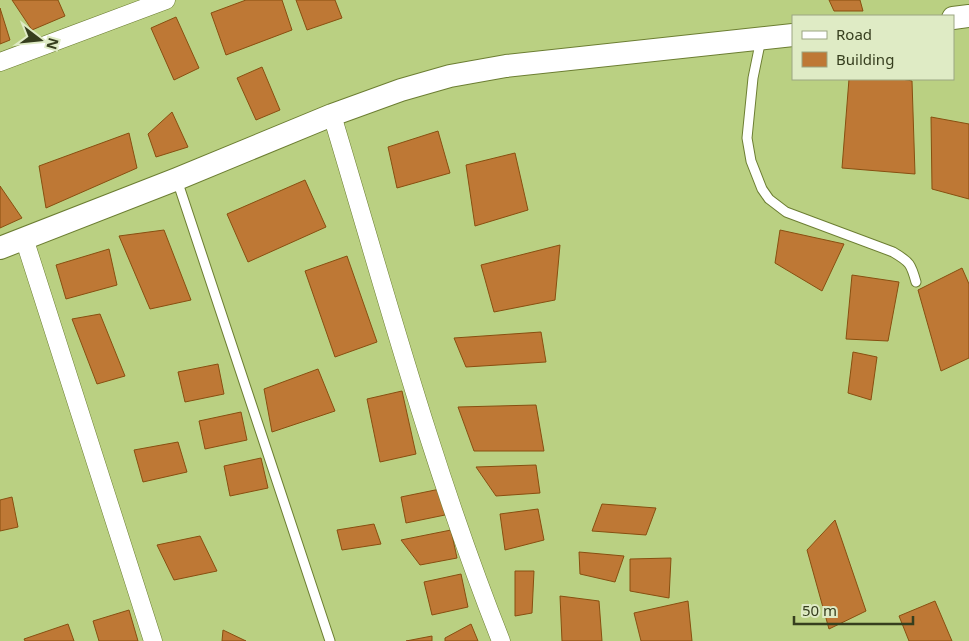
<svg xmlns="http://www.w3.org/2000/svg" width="969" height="641" font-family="'Noto Sans',sans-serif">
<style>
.building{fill:#be7835;stroke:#884f10}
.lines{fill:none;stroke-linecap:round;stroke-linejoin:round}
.service-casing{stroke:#6c7e32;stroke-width:11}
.minor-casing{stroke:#6c7e32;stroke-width:19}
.tertiary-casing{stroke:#6c7e32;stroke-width:24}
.service{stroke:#fff;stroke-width:9}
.minor{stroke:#fff;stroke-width:18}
.tertiary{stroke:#fff;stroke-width:22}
</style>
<rect width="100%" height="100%" fill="#bad082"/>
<g class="building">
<polygon points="12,0 58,0 65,16 32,30"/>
<polygon points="246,0 282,0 292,30 226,55 211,13"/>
<polygon points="296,0 335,0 342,18 307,30"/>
<polygon points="829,0 860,0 863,11 834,11"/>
<polygon points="0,8 10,40 0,44"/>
<polygon points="176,17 199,68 174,80 151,28"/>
<polygon points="262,67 280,110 256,120 237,78"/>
<polygon points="849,79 902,79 912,81 915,174 842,168"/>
<polygon points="172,112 188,147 156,157 148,134"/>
<polygon points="931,117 969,124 969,199 932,189"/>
<polygon points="438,131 450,173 397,188 388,147"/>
<polygon points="129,133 137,168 46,208 39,166"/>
<polygon points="515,153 528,210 475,226 466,165"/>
<polygon points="305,180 326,227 248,262 227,214"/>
<polygon points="0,186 22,218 0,228"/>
<polygon points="164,230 191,300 150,309 119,236"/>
<polygon points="780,230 844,244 822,291 775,263"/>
<polygon points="560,245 555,300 494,312 481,265"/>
<polygon points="109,249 117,285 66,299 56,265"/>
<polygon points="347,256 377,342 335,357 305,271"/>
<polygon points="962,268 969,284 969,358 941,371 918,290"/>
<polygon points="852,275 899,282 888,341 846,339"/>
<polygon points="100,314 125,376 97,384 72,319"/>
<polygon points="541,332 546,362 466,367 454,338"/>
<polygon points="853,352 877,357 871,400 848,393"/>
<polygon points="218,364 224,394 185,402 178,372"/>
<polygon points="318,369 335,411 272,432 264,389"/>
<polygon points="402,391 416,454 380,462 367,399"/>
<polygon points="536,405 544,451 474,451 458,407"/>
<polygon points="241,412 247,440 205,449 199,421"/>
<polygon points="178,442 187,472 143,482 134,450"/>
<polygon points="261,458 268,488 230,496 224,466"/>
<polygon points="536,465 540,493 496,496 476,467"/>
<polygon points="440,489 445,515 406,523 401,497"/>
<polygon points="12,497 18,527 0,531 0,500"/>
<polygon points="602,504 656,508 646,535 592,531"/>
<polygon points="538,509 544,540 505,550 500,514"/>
<polygon points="835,520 866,611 829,629 807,550"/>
<polygon points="374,524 381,544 342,550 337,530"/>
<polygon points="451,530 457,558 420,565 401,540"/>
<polygon points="200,536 217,571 174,580 157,545"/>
<polygon points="579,552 624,556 615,582 580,574"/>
<polygon points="671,558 669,598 630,591 630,559"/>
<polygon points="515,571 534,571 532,613 515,616"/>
<polygon points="461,574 468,607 432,615 424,582"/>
<polygon points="560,596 599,601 602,641 562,641"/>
<polygon points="688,601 692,641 641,641 634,613"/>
<polygon points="935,601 952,641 909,641 899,616"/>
<polygon points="129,610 138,641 99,641 93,621"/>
<polygon points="68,624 74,641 25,641 24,639"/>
<polygon points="471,624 478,641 445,641 445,638"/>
<polygon points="223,630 246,641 222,641"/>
<polygon points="432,636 432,641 406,641"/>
</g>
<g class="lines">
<defs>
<g id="service">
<path d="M761 39 753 78 747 138 751 161 762 189 769 199 786 212 893 252C910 262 911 264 916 282"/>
<polyline points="177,180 330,641"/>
</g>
<g id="minor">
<polyline points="0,62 166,0"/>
<path d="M332 115C385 291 433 470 501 641"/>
<polyline points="24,238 153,641"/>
</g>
<g id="tertiary">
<polyline points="953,18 969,16"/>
<polyline points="0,248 177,179 332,115 401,90 450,76 506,66 793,35"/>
</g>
</defs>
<use href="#service" class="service-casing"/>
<use href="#minor" class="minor-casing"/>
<use href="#tertiary" class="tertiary-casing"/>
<use href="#service" class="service"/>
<use href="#minor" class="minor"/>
<use href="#tertiary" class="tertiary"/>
</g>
<rect x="792" y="15" width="162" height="65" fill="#dfebc5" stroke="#9ba682"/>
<rect x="802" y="31" width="25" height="8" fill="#ffffff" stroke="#9ba682"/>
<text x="836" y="40" font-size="15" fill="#363e1e">Road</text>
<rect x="802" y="52" width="25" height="15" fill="#be7835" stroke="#9ba682"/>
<text x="836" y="65" font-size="15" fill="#363e1e">Building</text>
<g transform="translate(40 40) rotate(106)" stroke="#dfebc5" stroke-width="4" paint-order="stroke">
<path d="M0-4L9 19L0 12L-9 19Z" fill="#363e1e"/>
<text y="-8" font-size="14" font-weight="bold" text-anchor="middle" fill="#363e1e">N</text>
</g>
<path d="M794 616v8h119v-8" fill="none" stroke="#363e1e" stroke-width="2.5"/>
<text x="802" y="616" font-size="15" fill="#363e1e" stroke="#dfebc5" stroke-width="4" paint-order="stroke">50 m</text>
</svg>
